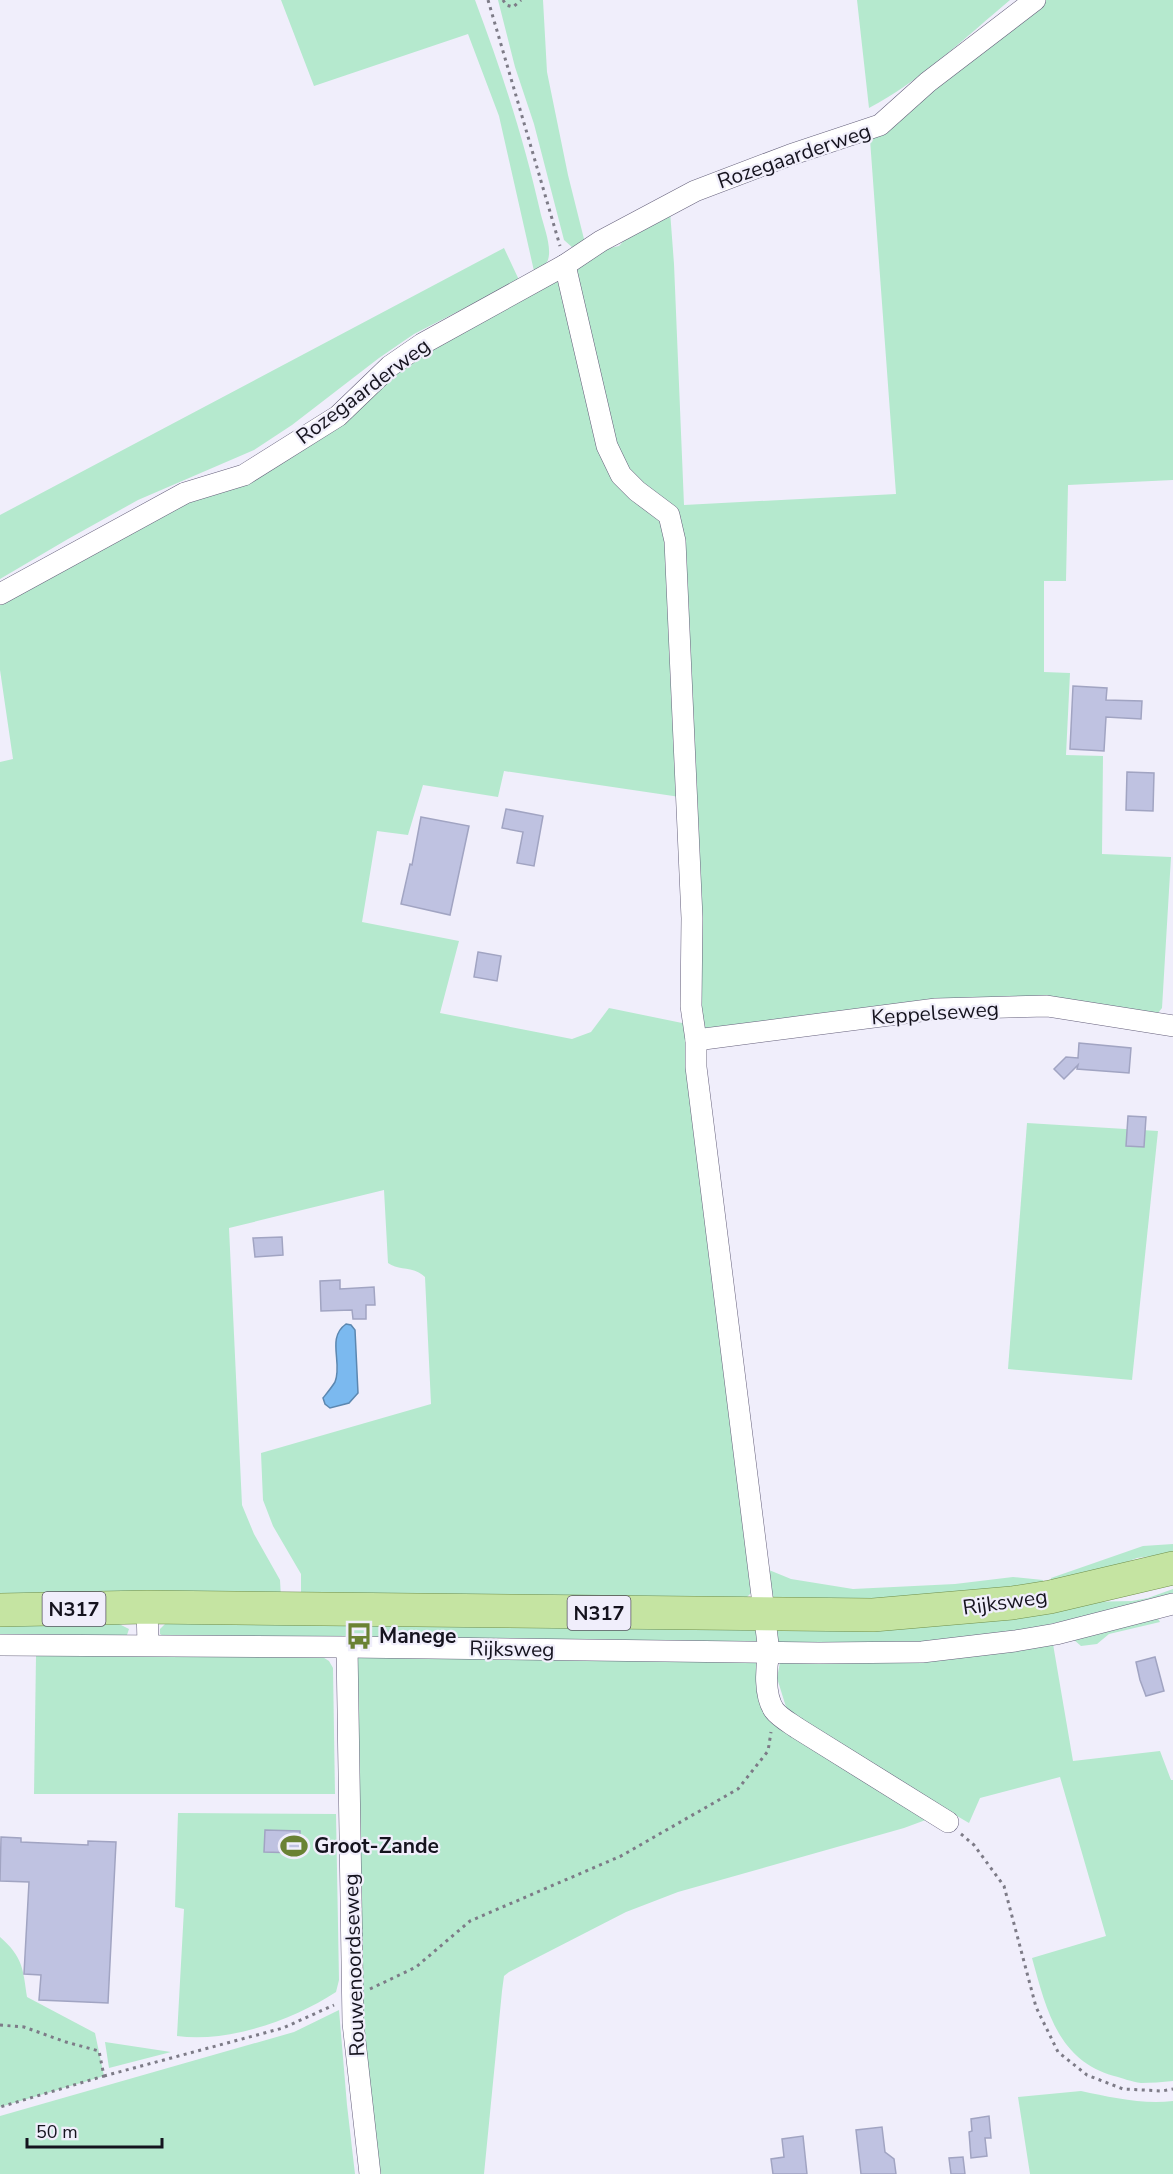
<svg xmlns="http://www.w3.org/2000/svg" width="1173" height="2174" font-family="'Nunito Sans',sans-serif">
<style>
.green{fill:#b5e9ce}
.water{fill:#7bb9ef;stroke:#5c87b0;stroke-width:1.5}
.building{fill:#bfc2e1;stroke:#a1a4c2;stroke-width:1.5}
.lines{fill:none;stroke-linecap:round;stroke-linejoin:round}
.street-casing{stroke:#65607b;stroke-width:22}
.primary-casing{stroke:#6f8f4c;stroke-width:34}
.path{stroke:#7d7b87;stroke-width:3;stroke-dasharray:3 4.5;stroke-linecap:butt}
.street{stroke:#fff;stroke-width:21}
.primary{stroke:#c5e4a2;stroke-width:33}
.labels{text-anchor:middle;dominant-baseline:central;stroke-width:4.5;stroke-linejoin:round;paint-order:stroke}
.shield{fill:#f0eefb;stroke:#575560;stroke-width:1.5}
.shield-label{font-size:20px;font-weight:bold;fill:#15131e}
.street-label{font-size:21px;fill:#15131e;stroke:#f0eefb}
.poi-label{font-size:21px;font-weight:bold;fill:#15131e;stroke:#f0eefb;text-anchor:start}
</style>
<rect width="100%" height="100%" fill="#f0eefb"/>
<g class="green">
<path d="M281 0H475C502 72 524 139 541 215 544 227 552 247 548 260 546 265 539 268 534 271L499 116 468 34 314 86Z"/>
<polygon points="498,0 543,0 547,72 568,175 585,243 573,248 564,240 534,124 515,67"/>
<path d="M857 0H1010C968 35 918 83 869 108Z"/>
<polygon points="1034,0 1173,0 1173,480 1068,485 1066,581 1044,581 1044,672 1070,673 1066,755 1103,756 1102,854 1171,857 1162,1008 1158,1013 1150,1014 1074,1002 711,1031 701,1025 682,539 626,468 613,436 575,268 601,250 619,246 632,232 670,211 674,264 684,505 896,494 869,126"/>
<polygon points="504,248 519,280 414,334 379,358 292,425 254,450 138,500 68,539 0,579 0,515"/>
<path d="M552 280 558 282 596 432 665 520 680 797 504 771 498 797 423 785 408 835 377 831 362 922 459 941 440 1013 572 1039 591 1032 609 1008 687 1024 751 1593 744 1600 301 1598V1574L273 1526 263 1500 261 1453 431 1404 425 1277C414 1266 399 1271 388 1263L384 1190 229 1228 242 1505 254 1534 280 1580 281 1598 0 1602V762L13 759 0 670V594L236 474 354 395Z"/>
<polygon points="1027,1123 1158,1131 1132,1380 1008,1369"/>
<polygon points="1173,1544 1173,1553 1137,1558 1100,1572 1052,1585 1051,1578 1143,1546"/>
<polygon points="769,1570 791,1579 853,1589 955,1584 1013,1577 1043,1580 1044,1587 784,1605 769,1596"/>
<polygon points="1173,1589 1173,1598 1050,1624 1051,1629 897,1646 778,1643 774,1634 778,1630 793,1626 1049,1614 1055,1613 1055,1607 1087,1602 1132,1601 1148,1598"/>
<path d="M1157 1617 1160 1622 1109 1634 1097 1644 1081 1646 1073 1639 1053 1644 1073 1761 1160 1751 1171 1780H1173V2081C1162 2082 1151 2083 1141 2083 1132 2082 1122 2078 1114 2076 1057 2060 1046 2008 1032 1958L1106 1936 1060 1777 980 1798 969 1823 806 1728 786 1707 777 1678 781 1657Z"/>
<polygon points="452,1620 754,1622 761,1647 168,1639 160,1634 160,1629 165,1624"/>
<polygon points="0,1622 119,1624 129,1629 126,1638 0,1638"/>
<polygon points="36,1656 321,1656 329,1661 333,1668 335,1794 34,1794"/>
<polygon points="353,1656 757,1659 758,1697 763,1708 931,1818 904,1828 678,1892 626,1912 509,1972 504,1976 502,1991 484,2174 372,2174 366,2134"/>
<path d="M178 1813 336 1814 339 1980 336 1992C293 2020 229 2043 177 2036L184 1909 175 1907Z"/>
<path d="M0 1937C23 1957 23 1969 27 1997L95 2033 104 2076 0 2107Z"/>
<polygon points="339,2010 347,2105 355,2174 0,2174 0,2116 294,2032"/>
<polygon points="105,2042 171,2052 109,2068"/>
<path d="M1081 2091C1110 2097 1143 2105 1173 2101V2174H1030L1018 2097Z"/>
</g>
<path class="water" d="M346 1324 351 1325 355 1330 358 1393 349 1403 330 1408 325 1404 323 1398C327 1393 332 1387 335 1382 343 1363 326 1338 346 1324Z"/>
<g class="building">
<polygon points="1073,686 1107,688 1106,700 1142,701 1141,719 1106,717 1104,751 1070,749"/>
<polygon points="1127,772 1154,773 1153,811 1126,810"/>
<polygon points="506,809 543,816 534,866 517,863 523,832 502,828"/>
<polygon points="421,817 469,826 450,915 401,904 410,864 412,865"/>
<polygon points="478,952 501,956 497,981 474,977"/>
<polygon points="1079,1043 1131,1048 1129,1073 1077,1069 1078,1065 1064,1079 1054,1069 1066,1057 1078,1058"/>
<polygon points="1128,1116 1146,1117 1144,1147 1126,1146"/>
<polygon points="282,1237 283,1255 255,1257 253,1238"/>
<polygon points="340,1280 340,1289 374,1287 375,1305 366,1305 366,1319 353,1319 352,1310 321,1311 320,1281"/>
<polygon points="1155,1657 1164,1691 1146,1696 1140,1680 1136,1662"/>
<polygon points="265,1830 300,1831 299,1853 264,1852"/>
<polygon points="1,1837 21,1838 21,1842 88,1845 88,1841 116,1842 108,2003 39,2000 41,1975 24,1974 29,1882 0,1881"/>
<polygon points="989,2116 991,2138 985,2138 987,2156 971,2158 969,2132 972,2131 971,2119"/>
<polygon points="882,2127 885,2152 894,2159 896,2174 861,2174 856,2130"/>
<polygon points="803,2136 807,2174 773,2174 771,2159 784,2157 782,2139"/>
<polygon points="963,2157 965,2174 951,2174 949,2158"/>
</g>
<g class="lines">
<defs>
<g id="street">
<path d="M565 265 607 446 621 475 637 491 669 515 675 541 692 918 691 1006 696 1040V1067L769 1652C766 1668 764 1695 774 1710 779 1717 790 1723 797 1728L948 1822"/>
<polyline points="0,594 185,493 244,475 338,416 390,366 422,344 565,265 601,241 695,191 790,155 880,125 928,82 1035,0"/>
<polyline points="696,1040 936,1009 1047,1006 1173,1026"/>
<polyline points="147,1607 148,1645"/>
<polyline points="0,1645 347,1647 819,1653 922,1652 1015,1641 1056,1634 1173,1604"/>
<polyline points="347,1647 353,2023 370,2174"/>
</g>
<polyline id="primary" points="0,1610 147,1607 873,1615 1012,1603 1050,1597 1173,1568"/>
</defs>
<use href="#street" class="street-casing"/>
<use href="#primary" class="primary-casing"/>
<g class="path">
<polyline points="488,0 560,246"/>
<polyline points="503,0 506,5 513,7 521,0"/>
<polyline points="961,1834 974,1845 1004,1886 1036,2007 1058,2052 1087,2075 1123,2089 1162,2091 1173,2089"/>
<polyline points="370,1989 416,1967 470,1921 621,1856 738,1789 768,1751 771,1732"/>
<polyline points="0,2025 24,2027 66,2042 99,2051 104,2076 0,2107"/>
<polyline points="104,2076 283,2028 334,2005"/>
</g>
<use href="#street" class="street"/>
<use href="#primary" class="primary"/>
</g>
<defs>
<symbol id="bus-bare" viewBox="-9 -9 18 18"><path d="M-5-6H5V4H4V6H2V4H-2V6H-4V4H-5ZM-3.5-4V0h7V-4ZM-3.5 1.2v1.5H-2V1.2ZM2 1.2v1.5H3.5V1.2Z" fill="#6a8234" stroke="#f0eefb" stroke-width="2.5" paint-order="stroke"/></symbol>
<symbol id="stadium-bare" viewBox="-9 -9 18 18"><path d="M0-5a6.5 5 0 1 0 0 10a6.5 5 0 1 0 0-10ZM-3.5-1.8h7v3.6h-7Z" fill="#6a8234" stroke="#f0eefb" stroke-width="2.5" paint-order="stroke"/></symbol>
</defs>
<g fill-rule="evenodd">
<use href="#bus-bare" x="340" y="1617" width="38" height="38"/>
<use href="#stadium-bare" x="275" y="1827" width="38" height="38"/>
</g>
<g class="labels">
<g class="shield">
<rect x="42.5" y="1592" width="63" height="34" rx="4.5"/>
<rect x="567.5" y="1596" width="63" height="34" rx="4.5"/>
</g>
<g class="shield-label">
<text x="74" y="1609">N317</text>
<text x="599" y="1613">N317</text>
</g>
<g class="street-label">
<text transform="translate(794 156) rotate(-19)">Rozegaarderweg</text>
<text transform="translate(363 391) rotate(-37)">Rozegaarderweg</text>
<text transform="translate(935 1013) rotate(-4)">Keppelseweg</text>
<text transform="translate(1005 1602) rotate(-8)">Rijksweg</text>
<text transform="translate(512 1649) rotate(1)">Rijksweg</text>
<text transform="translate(354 1965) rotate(-92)">Rouwenoordseweg</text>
</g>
<g class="poi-label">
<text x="379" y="1636">Manege</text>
<text x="314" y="1846">Groot-Zande</text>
</g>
</g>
<path d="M27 2138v9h135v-9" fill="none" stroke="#15131e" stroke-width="3"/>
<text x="36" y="2138" font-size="18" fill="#15131e" stroke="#f0eefb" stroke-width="4.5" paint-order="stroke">50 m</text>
</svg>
